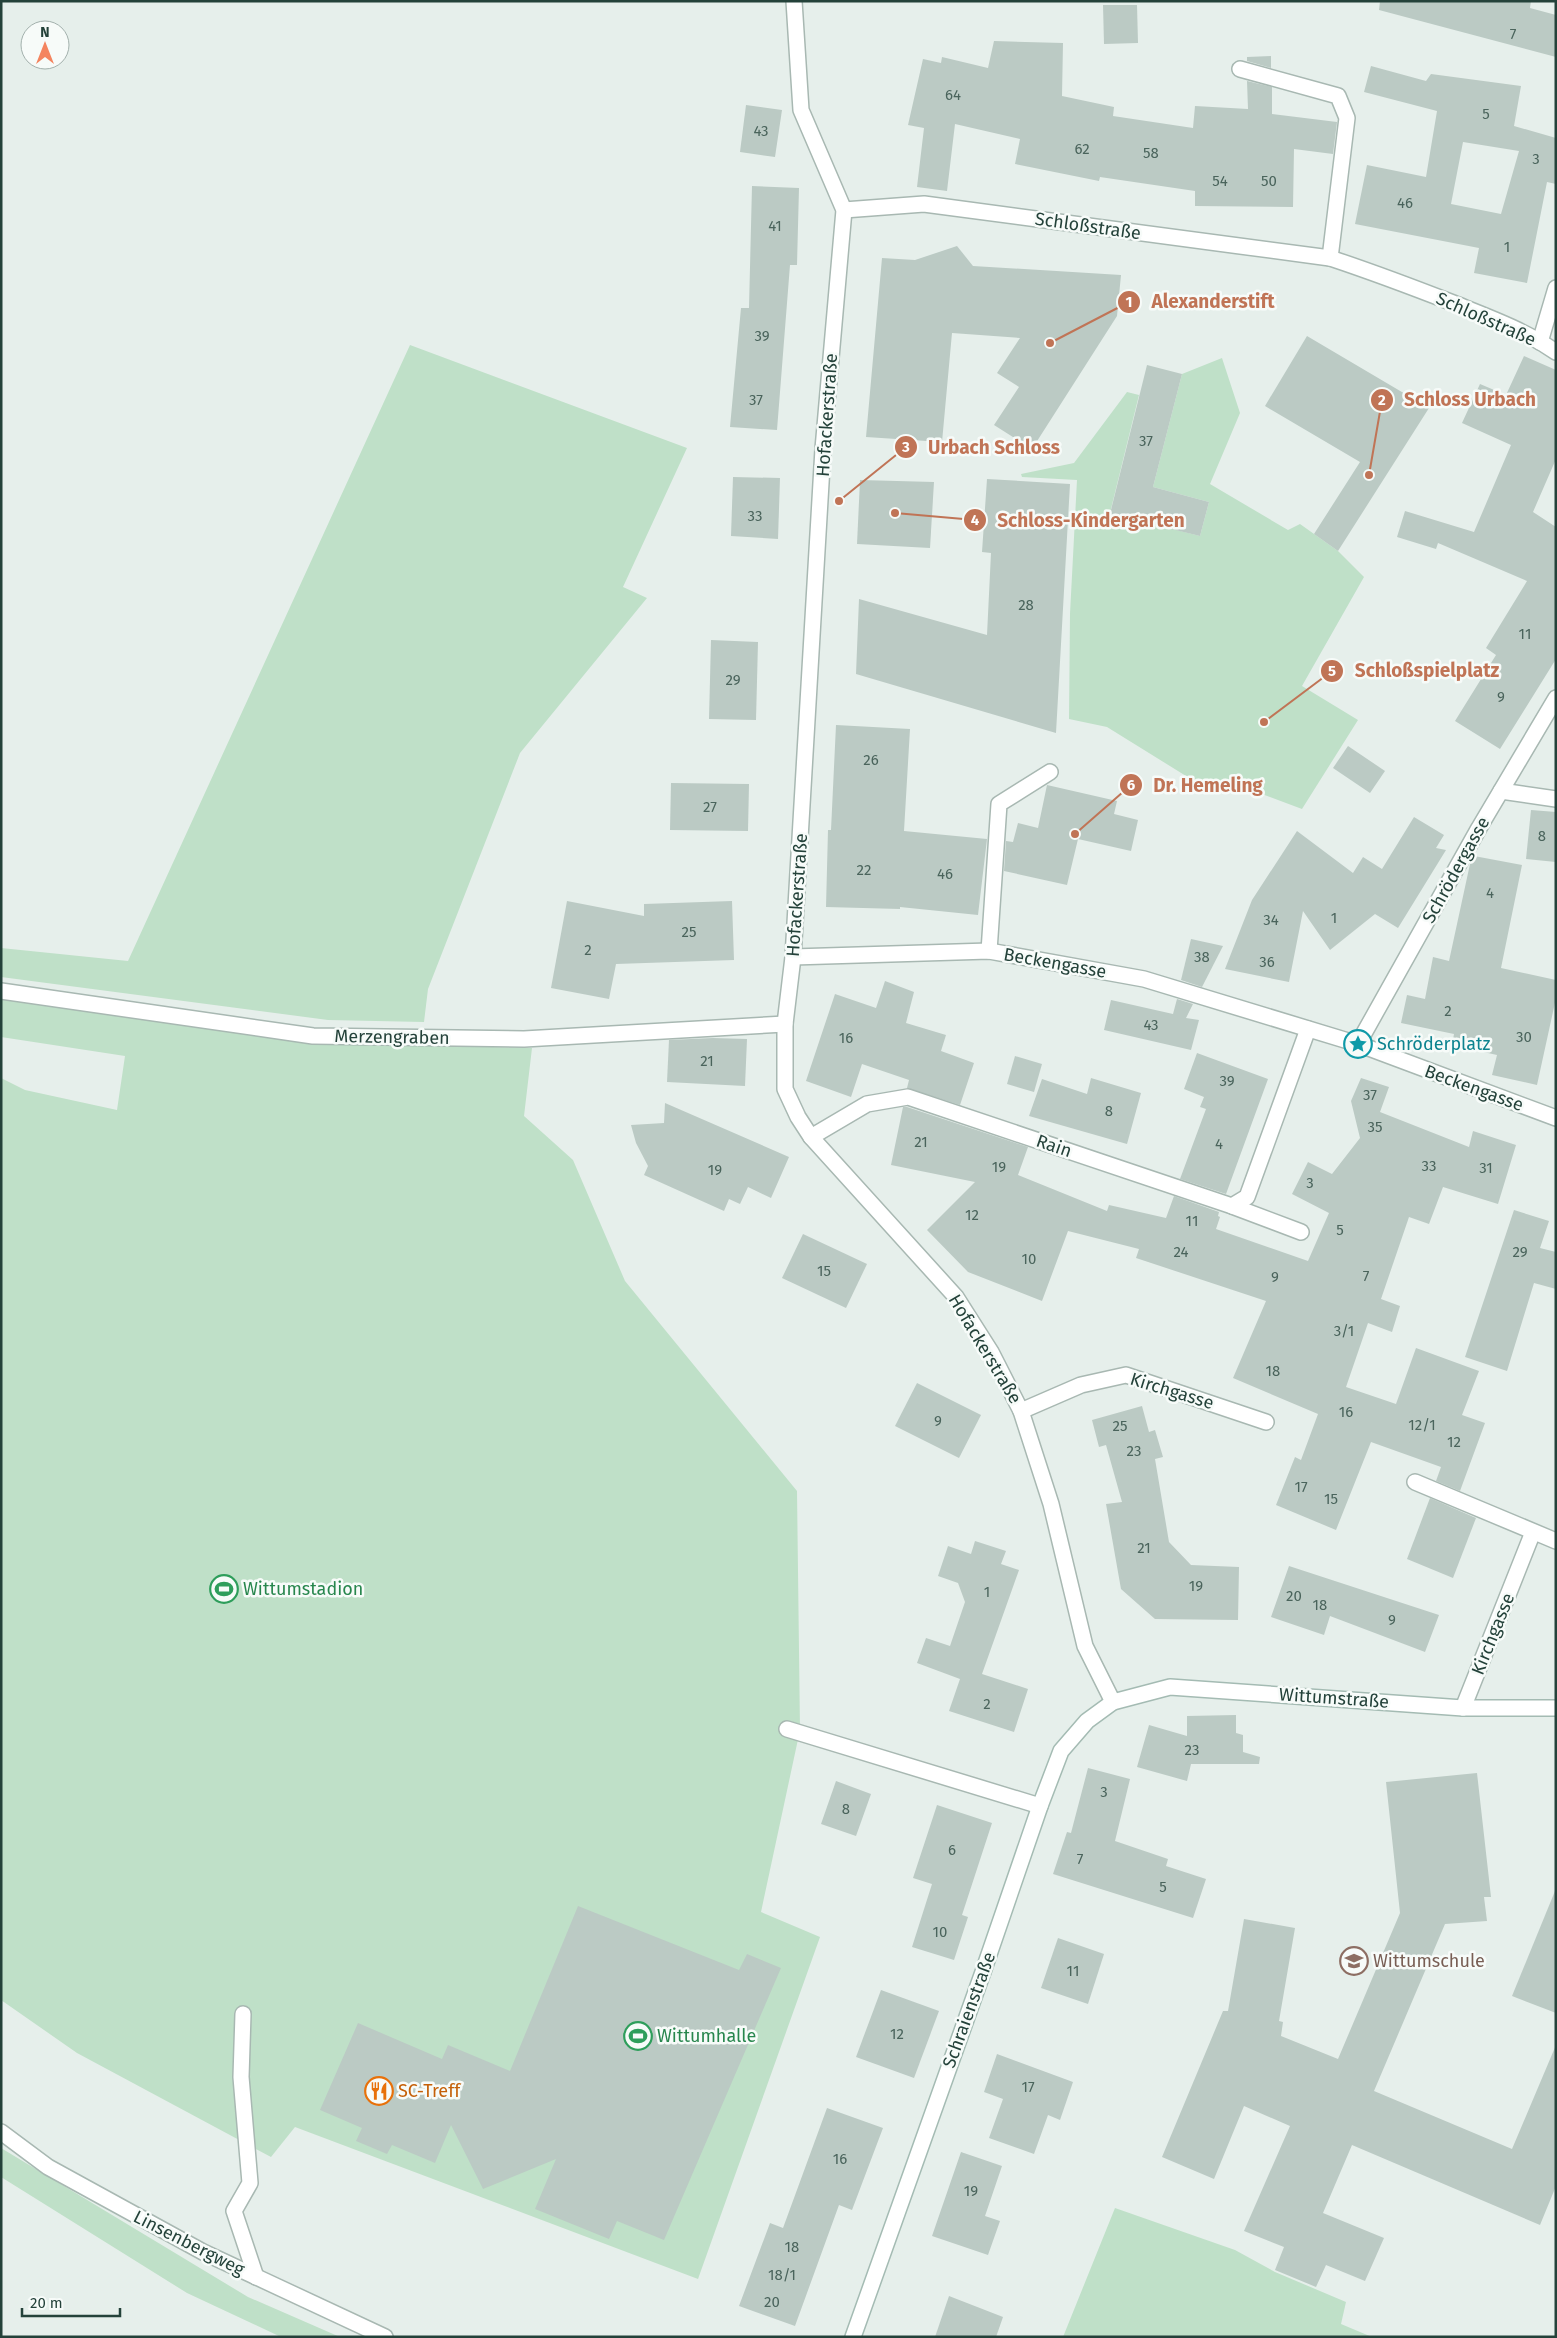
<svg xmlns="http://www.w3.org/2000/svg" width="1557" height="2338" font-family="'Fira Sans',sans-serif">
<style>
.green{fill:#bfe0c8}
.building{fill:#bbcac4;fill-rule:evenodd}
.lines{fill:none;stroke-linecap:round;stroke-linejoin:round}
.lane-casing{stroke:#a8b8b2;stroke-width:18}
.street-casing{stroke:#a8b8b2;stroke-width:18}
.secondary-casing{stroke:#a4bbb3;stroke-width:18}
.lane{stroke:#fff;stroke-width:15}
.street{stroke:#fff;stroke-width:15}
.secondary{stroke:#fff;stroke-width:15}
.labels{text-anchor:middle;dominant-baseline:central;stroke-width:5;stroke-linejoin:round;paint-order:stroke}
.number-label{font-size:15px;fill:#4a645c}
.street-label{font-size:18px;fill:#24423a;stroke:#f7fbf9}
.culture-label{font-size:18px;fill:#0d838f;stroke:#f7fbf9;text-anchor:start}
.leisure-label{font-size:18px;fill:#27864d;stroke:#f7fbf9;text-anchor:start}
.education-label{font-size:18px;fill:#785e54;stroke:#f7fbf9;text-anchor:start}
.food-label{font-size:18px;fill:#c56008;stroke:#f7fbf9;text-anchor:start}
.leader{fill:none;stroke:#c07456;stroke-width:2}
.callout-dot{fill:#c07456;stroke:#f7fbf9;stroke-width:2}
.mark-label{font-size:15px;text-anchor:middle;font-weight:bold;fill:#fff}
.callout-label{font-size:19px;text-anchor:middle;font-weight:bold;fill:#c07456;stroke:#f7fbf9;stroke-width:5;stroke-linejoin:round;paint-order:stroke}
</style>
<rect width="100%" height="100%" fill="#e6efeb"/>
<g class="green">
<polygon points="410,345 687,448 623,587 647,598 520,753 428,989 424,1022 328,1020 1,977 1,948 128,961"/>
<polygon points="1222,358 1240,413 1210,484 1288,530 1300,524 1338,551 1364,577 1302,686 1358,720 1302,809 1259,793 1207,789 1107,727 1069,719 1070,614 1077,480 1022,477 1021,474 1074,463 1127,392 1139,395 1110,513 1200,536 1209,502 1153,487 1182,374"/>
<polygon points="1,995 313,1042 532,1048 524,1116 573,1160 625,1281 797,1491 800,1730 761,1912 820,1937 698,2279 295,2127 271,2157 77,2053 1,2000 1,1078 25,1090 117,1110 125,1056 1,1037"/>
<polygon points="1,2148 248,2297 340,2337 281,2337 187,2293 1,2177"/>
<polygon points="1115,2208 1235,2250 1275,2272 1346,2302 1341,2324 1372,2337 1063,2337"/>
</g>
<g class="building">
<polygon points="1380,1 1531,1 1530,8 1556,15 1556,57 1379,10"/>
<polygon points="1103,5 1137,5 1138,43 1104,44"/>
<polygon points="994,41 1063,43 1062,96 1114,107 1113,116 1193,128 1195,106 1248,109 1247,81 1272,87 1272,114 1337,122 1333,154 1294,149 1293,207 1195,206 1195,191 1100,177 1099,181 1015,164 1020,139 955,124 947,191 917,187 924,128 908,125 923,59 941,63 942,57 988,68"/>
<polygon points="1271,56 1271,68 1247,61 1247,57"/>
<path d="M1371 66 1426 81 1431 74 1521 86 1514 126 1556 138V184L1547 182 1527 283 1474 273 1479 248 1355 224 1367 165 1426 177 1437 111 1364 92ZM1463 142 1519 151 1501 214 1451 204Z"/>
<polygon points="746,105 782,110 775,157 740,152"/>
<polygon points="752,186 799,188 797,265 790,265 777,430 730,427 741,308 749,308"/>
<polygon points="957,246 973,266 1121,275 1117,316 1032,449 994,425 1019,387 997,373 1020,338 952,333 942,442 866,437 882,258 915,260"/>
<polygon points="1307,336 1429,408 1338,551 1314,534 1360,462 1265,406"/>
<polygon points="1524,356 1556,370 1556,459 1533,512 1556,527 1556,659 1500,749 1455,721 1496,655 1486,648 1527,581 1438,543 1436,549 1397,537 1405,511 1474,532 1511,445 1462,423 1480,384 1506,395"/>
<polygon points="1147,365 1182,374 1153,487 1209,502 1200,536 1110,514"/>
<polygon points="733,477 780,478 778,539 731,536"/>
<polygon points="987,479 1070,484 1056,733 856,674 859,599 987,635 991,553 982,552"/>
<polygon points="860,480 934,482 930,548 857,544"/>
<polygon points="711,640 758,642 756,720 709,719"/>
<polygon points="836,725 910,729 904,831 987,839 978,915 900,907 900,909 826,907 828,830 831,830"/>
<polygon points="1348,746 1385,771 1370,793 1333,768"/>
<polygon points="671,783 749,784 748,831 670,830"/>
<polygon points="1047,785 1117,801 1114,814 1138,820 1131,851 1078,839 1067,885 1004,871 1006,841 1013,842 1018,823 1038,828"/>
<polygon points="1531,810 1556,812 1556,862 1526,859"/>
<polygon points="1414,817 1444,835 1436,848 1446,850 1398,928 1375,914 1330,950 1303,911 1289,982 1225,969 1252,900 1297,831 1353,873 1363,857 1382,869"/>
<polygon points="1474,856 1522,865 1501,968 1556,980 1556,998 1537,1085 1492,1075 1497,1055 1452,1045 1454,1034 1401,1023 1407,995 1425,999 1433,957 1449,961 1470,864"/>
<polygon points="567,901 644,916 644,904 732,901 734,960 616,964 609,999 551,988"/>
<polygon points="1191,939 1223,946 1202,987 1181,980"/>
<polygon points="885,981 914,992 906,1023 946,1035 941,1051 974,1063 960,1105 907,1088 909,1080 862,1064 851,1097 806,1081 835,994 876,1008"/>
<polygon points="1177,999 1193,1004 1186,1018 1199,1020 1191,1050 1104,1030 1111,1000 1173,1014"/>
<polygon points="713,1038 747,1039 745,1086 667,1082 669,1040"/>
<polygon points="1197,1053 1268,1079 1226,1194 1180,1179 1206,1109 1200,1107 1204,1097 1184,1089"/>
<polygon points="1015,1056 1042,1064 1034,1092 1007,1084"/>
<polygon points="1091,1078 1141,1093 1127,1144 1029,1116 1042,1079 1087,1094"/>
<polygon points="1361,1078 1389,1087 1380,1112 1469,1147 1473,1131 1516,1145 1498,1204 1443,1187 1429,1224 1409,1217 1381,1299 1400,1306 1392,1332 1368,1323 1346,1387 1396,1404 1416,1348 1479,1371 1462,1415 1485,1423 1460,1491 1436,1481 1441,1467 1371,1442 1336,1530 1276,1505 1295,1457 1301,1460 1318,1414 1233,1378 1266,1301 1136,1258 1139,1249 1068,1231 1042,1301 968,1272 927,1230 975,1182 891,1165 903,1107 907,1107 1028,1147 1018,1175 1107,1211 1109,1205 1166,1218 1174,1196 1219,1212 1218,1216 1220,1217 1216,1229 1308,1261 1329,1213 1292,1194 1308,1162 1332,1174 1360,1138 1351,1101"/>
<polygon points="665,1103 789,1157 771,1198 748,1187 740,1204 729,1199 724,1211 644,1175 648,1166 636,1143 631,1125 664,1123"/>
<polygon points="1514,1210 1549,1221 1540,1248 1556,1252 1556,1289 1534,1283 1507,1371 1465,1357"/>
<polygon points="803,1234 867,1264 846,1308 782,1278"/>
<polygon points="917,1383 981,1415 959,1458 895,1426"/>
<polygon points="1142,1406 1149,1432 1155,1430 1163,1457 1155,1459 1169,1542 1191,1565 1239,1567 1238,1620 1155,1619 1121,1589 1106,1504 1122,1502 1106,1445 1099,1447 1092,1420"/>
<polygon points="1430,1498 1476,1518 1453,1578 1407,1559"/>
<polygon points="975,1541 1006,1551 1001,1564 1019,1570 982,1674 1028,1689 1014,1732 949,1711 960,1679 917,1663 926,1638 950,1646 965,1602 958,1583 938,1576 948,1546 971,1554"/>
<polygon points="1289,1566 1439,1615 1425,1652 1330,1616 1324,1635 1271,1617"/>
<polygon points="1236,1715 1236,1733 1243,1735 1243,1752 1260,1757 1259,1764 1191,1764 1187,1781 1137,1767 1149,1725 1187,1736 1187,1716"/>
<polygon points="1088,1768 1130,1779 1115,1841 1168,1859 1166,1866 1206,1879 1193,1918 1053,1874 1067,1832 1071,1833"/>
<polygon points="1477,1773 1491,1897 1484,1897 1487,1921 1445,1924 1374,2091 1512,2149 1556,2045 1556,2186 1540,2225 1352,2145 1323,2213 1384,2238 1365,2281 1326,2265 1316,2287 1275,2270 1284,2247 1244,2231 1290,2126 1244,2106 1214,2179 1162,2157 1223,2011 1228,2011 1244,1919 1295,1928 1279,2021 1283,2022 1281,2036 1338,2059 1400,1913 1386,1782"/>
<polygon points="836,1781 871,1794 856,1836 821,1824"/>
<polygon points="937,1805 992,1823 962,1915 968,1917 954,1960 912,1947 932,1884 913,1878"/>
<polygon points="1555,1891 1556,1891 1556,2013 1512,1996"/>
<polygon points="578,1906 739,1970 747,1954 781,1968 664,2240 617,2221 609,2239 535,2209 556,2159 483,2189 451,2125 435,2163 392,2145 387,2154 356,2141 362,2128 320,2110 358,2023 442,2059 448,2045 510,2071"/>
<polygon points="1058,1938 1104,1954 1088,2004 1041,1988"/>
<polygon points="881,1990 939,2011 914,2078 856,2057"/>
<polygon points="997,2054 1073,2082 1060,2120 1048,2115 1034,2154 989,2138 1003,2099 984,2092"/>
<polygon points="827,2108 883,2128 852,2210 839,2205 795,2326 739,2306 770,2223 783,2228"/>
<polygon points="961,2152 1002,2166 985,2216 1000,2221 988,2255 932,2236"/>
<polygon points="949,2296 1003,2317 996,2337 935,2337"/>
</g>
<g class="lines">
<defs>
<g id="lane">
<polyline points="1240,69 1338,96 1347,118 1330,258"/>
<polyline points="989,951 999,804 1050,772"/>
<polyline points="787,1729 1040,1806"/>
<polyline points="243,2014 241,2077 250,2183 234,2211 256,2277"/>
</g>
<g id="street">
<polyline points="794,1 801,110 844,210 823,449 793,957 785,1024 785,1089 798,1117 811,1137 956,1297 991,1352 1021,1411 1051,1504 1085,1646 1113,1702"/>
<path d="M844 210 924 204 1330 258C1372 272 1412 287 1453 303 1488 317 1524 330 1556 352"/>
<polyline points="1540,342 1556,288"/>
<polyline points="1501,791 1556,799"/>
<polyline points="793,957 989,951 1144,979 1358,1044 1556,1118"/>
<polyline points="1,991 313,1036 524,1039 785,1024"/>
<polyline points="1358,1044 1479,828 1556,698"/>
<polyline points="811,1137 867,1104 908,1097 1232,1206 1301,1232"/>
<polyline points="1232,1206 1247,1197 1308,1029"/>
<polyline points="1021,1411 1081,1385 1126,1375 1266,1422"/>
<polyline points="1415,1482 1556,1541"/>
<polyline points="1463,1708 1533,1532"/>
<polyline points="1,2132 48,2167 203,2252 385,2337"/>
</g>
<polyline id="secondary" points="853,2337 983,1972 1040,1806 1061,1751 1087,1721 1113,1702 1170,1687 1463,1708 1556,1708"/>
</defs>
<use href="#lane" class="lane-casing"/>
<use href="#street" class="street-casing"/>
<use href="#secondary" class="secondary-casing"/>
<use href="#lane" class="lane"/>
<use href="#street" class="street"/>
<use href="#secondary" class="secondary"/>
</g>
<defs>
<symbol id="sight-ring" viewBox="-11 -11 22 22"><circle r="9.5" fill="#f7fbf9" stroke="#0f9aa8" stroke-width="1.5"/><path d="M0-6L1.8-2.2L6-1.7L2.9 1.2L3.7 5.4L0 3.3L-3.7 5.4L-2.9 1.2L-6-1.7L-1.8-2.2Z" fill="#0f9aa8"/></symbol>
<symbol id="stadium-ring" viewBox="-11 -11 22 22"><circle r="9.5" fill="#f7fbf9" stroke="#2e9e5b" stroke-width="1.5"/><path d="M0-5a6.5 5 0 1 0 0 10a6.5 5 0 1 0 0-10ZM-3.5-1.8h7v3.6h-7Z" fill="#2e9e5b"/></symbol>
<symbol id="school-ring" viewBox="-11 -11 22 22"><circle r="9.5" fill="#f7fbf9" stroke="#8d6e63" stroke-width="1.5"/><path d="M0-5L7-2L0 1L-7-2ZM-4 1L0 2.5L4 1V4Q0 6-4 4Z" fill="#8d6e63"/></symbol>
<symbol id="restaurant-ring" viewBox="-11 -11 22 22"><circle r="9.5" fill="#f7fbf9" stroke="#e8710a" stroke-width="1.5"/><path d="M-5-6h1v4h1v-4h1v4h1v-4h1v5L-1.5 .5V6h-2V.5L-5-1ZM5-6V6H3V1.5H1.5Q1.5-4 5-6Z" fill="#e8710a"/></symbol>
</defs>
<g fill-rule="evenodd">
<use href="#sight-ring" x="1342" y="1028" width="32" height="32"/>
<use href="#stadium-ring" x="208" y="1573" width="32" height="32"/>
<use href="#school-ring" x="1338" y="1945" width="32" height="32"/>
<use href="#stadium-ring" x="622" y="2020" width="32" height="32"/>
<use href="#restaurant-ring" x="363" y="2075" width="32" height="32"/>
</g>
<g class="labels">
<g class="number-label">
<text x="1513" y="34">7</text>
<text x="953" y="95">64</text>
<text x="1486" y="114">5</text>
<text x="761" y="131">43</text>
<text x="1082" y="149">62</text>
<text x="1151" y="153">58</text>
<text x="1536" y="159">3</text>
<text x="1220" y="181">54</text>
<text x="1269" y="181">50</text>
<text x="1405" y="203">46</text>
<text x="775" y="226">41</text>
<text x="1507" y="247">1</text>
<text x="762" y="336">39</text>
<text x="756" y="400">37</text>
<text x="1146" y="441">37</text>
<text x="755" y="516">33</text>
<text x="1026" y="605">28</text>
<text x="1525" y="634">11</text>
<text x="733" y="680">29</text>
<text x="1501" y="697">9</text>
<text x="871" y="760">26</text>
<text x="710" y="807">27</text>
<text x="1542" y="836">8</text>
<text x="864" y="870">22</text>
<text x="945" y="874">46</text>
<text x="1490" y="893">4</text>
<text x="1334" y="918">1</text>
<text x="1271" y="920">34</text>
<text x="689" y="932">25</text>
<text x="588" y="950">2</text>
<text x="1202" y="957">38</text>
<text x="1267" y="962">36</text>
<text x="1448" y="1011">2</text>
<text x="1151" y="1025">43</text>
<text x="1524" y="1037">30</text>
<text x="846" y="1038">16</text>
<text x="707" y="1061">21</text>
<text x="1227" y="1081">39</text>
<text x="1370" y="1095">37</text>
<text x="1109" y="1111">8</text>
<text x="1375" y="1127">35</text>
<text x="921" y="1142">21</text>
<text x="1219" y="1144">4</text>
<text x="1429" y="1166">33</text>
<text x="999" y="1167">19</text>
<text x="1486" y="1168">31</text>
<text x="715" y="1170">19</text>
<text x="1310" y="1183">3</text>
<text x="972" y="1215">12</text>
<text x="1192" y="1221">11</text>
<text x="1340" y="1230">5</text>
<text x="1181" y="1252">24</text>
<text x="1520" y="1252">29</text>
<text x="1029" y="1259">10</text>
<text x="824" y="1271">15</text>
<text x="1366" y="1276">7</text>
<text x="1275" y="1277">9</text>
<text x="1344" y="1331">3/1</text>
<text x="1273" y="1371">18</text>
<text x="1346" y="1412">16</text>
<text x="938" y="1421">9</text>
<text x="1422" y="1425">12/1</text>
<text x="1120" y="1426">25</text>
<text x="1454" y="1442">12</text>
<text x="1134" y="1451">23</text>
<text x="1301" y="1487">17</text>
<text x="1331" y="1499">15</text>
<text x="1144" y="1548">21</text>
<text x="1196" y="1586">19</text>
<text x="987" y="1592">1</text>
<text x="1294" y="1596">20</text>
<text x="1320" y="1605">18</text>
<text x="1392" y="1620">9</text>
<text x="987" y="1704">2</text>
<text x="1192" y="1750">23</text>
<text x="1104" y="1792">3</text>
<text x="846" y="1809">8</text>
<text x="952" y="1850">6</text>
<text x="1080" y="1859">7</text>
<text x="1163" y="1887">5</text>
<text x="940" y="1932">10</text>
<text x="1073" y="1971">11</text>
<text x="897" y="2034">12</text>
<text x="1028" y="2087">17</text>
<text x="840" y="2159">16</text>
<text x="971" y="2191">19</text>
<text x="792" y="2247">18</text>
<text x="782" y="2275">18/1</text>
<text x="772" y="2302">20</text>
</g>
<g class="street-label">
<text transform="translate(1088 226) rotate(8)">Schloßstraße</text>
<text transform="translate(1486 319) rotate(24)">Schloßstraße</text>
<text transform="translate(827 415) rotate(-86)">Hofackerstraße</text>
<text transform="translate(1456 870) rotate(-61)">Schrödergasse</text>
<text transform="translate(797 895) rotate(-86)">Hofackerstraße</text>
<text transform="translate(1055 963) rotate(10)">Beckengasse</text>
<text transform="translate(392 1037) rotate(1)">Merzengraben</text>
<text transform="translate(1474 1088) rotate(20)">Beckengasse</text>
<text transform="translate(1054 1146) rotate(19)">Rain</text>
<text transform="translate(985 1349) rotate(59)">Hofackerstraße</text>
<text transform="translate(1172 1391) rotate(17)">Kirchgasse</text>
<text transform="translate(1493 1634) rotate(-68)">Kirchgasse</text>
<text transform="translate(1334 1698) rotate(4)">Wittumstraße</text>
<text transform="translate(969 2010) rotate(-70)">Schraienstraße</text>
<text transform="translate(189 2243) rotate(27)">Linsenbergweg</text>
</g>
<g class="culture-label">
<text x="1377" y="1044">Schröderplatz</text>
</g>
<g class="leisure-label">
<text x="243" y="1589">Wittumstadion</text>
<text x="657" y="2036">Wittumhalle</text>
</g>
<g class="education-label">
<text x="1373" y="1961">Wittumschule</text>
</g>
<g class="food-label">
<text x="398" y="2091">SC-Treff</text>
</g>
</g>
<path class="leader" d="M1050 343L1129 302M1369 475L1382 400M839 501L906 447M895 513L975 520M1264 722L1332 671M1075 834L1131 785"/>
<g class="callout-dot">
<circle cx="1050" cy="343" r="5"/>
<circle cx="1369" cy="475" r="5"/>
<circle cx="839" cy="501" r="5"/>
<circle cx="895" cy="513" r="5"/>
<circle cx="1264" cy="722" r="5"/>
<circle cx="1075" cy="834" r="5"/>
<circle cx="1129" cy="302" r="12"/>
<circle cx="1382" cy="400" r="12"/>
<circle cx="906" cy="447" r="12"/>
<circle cx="975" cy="520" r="12"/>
<circle cx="1332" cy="671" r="12"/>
<circle cx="1131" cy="785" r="12"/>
</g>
<g class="mark-label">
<text x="1129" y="307">1</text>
<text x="1382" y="405">2</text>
<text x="906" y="452">3</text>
<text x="975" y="525">4</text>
<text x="1332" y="676">5</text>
<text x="1131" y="790">6</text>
</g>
<g class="callout-label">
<text x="1213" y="308">Alexanderstift</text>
<text x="1470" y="406">Schloss Urbach</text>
<text x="994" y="454">Urbach Schloss</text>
<text x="1091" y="527">Schloss-Kindergarten</text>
<text x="1427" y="677">Schloßspielplatz</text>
<text x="1208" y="792">Dr. Hemeling</text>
</g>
<rect width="1557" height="2338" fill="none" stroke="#24423a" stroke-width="5"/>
<g transform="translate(45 45)"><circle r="24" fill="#f7fbf9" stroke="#a3b1ad"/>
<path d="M0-4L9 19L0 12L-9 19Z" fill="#f4845f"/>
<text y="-8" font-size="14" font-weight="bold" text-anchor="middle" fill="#24423a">N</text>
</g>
<path d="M22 2308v8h98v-8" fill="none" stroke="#24423a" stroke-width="2.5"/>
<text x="30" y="2308" font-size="15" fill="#24423a" stroke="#f7fbf9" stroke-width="4" paint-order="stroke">20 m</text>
</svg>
